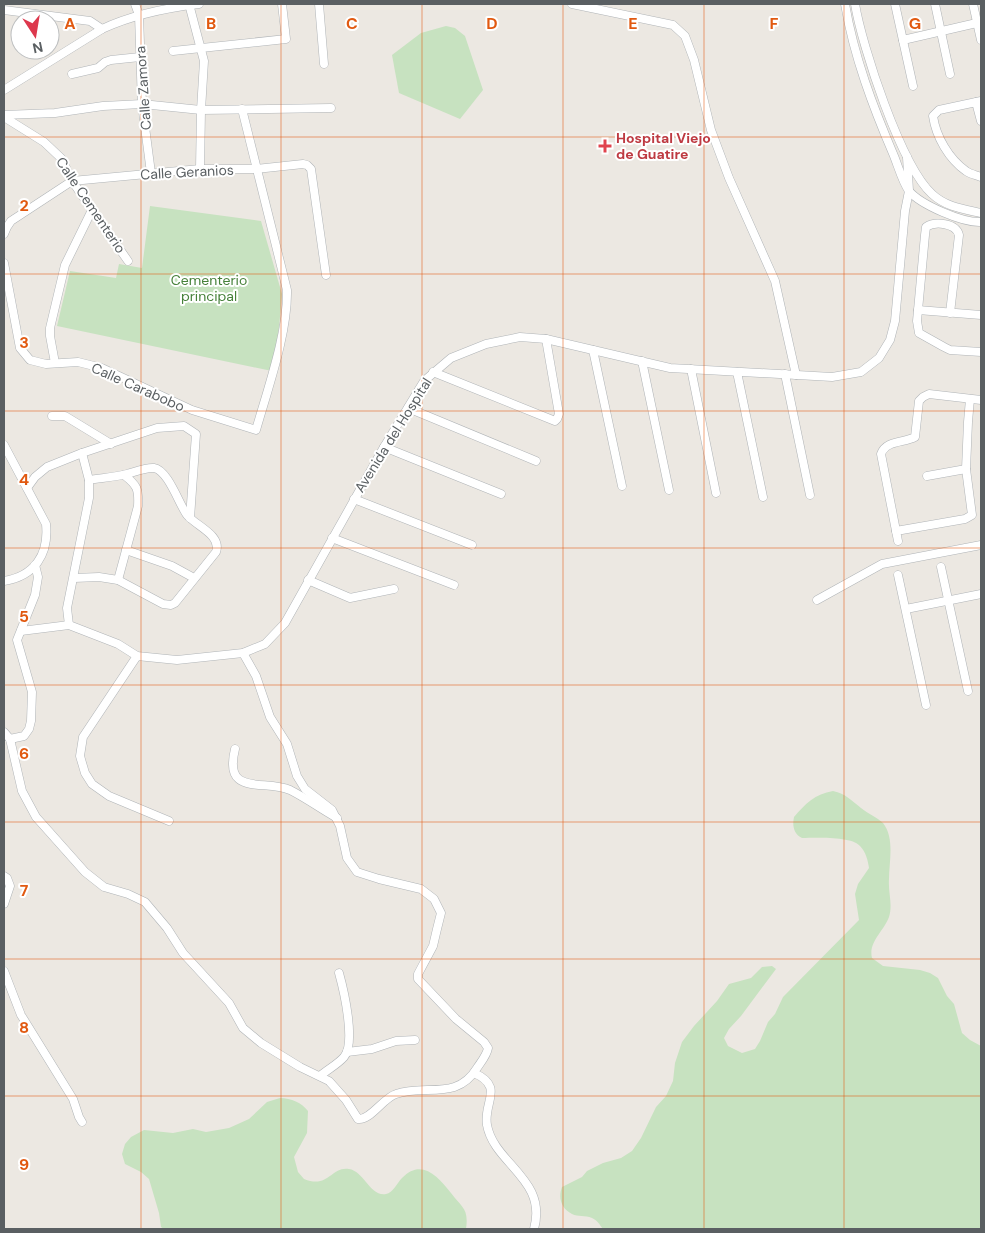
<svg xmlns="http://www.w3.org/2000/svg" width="985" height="1233" font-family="'DM Sans',sans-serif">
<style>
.green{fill:#c7e2c0}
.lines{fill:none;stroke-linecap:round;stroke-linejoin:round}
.street-casing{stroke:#b0b4b7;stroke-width:9}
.street{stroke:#fff;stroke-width:8}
.grid{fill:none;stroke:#e15910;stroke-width:1;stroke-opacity:0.55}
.health-dot{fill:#e0444e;stroke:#fff;stroke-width:2}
.labels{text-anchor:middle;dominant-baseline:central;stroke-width:4;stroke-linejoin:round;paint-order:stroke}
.street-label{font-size:14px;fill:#5a5f62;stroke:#fff}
.health-label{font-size:14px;font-weight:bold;fill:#be3a42;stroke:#fff;text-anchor:start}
.park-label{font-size:14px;fill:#46813a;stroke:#fff}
.grid-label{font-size:16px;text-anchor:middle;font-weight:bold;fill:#e15910;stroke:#fff;stroke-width:4;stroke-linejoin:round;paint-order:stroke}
</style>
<rect width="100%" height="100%" fill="#ece8e2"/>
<g class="green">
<polygon points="446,26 455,28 465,36 483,90 460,119 399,93 392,55 421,33"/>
<polygon points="150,206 261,221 282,294 279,328 272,371 57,326 70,271 116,278 119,264 142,268"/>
<path d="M833 791C846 794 851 800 861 808 868 814 877 817 883 823 895 838 889 862 889 879 888 893 893 904 889 917 884 931 868 942 872 958L883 966 920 970 930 973 938 978 947 996 954 1004 962 1033 970 1040 981 1046V1229H603C600 1225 597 1220 592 1218 585 1215 578 1217 572 1214 561 1208 558 1198 562 1187L582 1177 587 1171 603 1163 621 1158 632 1151 641 1138 656 1107 666 1096 673 1081 675 1063 682 1042 694 1026 717 1001 729 984 751 978 762 967 772 966 776 969 741 1016 729 1029 724 1038 728 1046 742 1053 755 1049 760 1041 768 1022 775 1014 783 997 859 920 855 894 858 884 869 868C868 861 866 852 860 846 851 836 815 838 802 838 794 834 792 826 794 817 805 804 815 794 833 791Z"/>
<path d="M280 1098C291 1098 302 1103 308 1111L307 1133 294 1157 298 1172 304 1179C329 1189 331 1166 349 1169 364 1171 370 1197 386 1194 393 1193 397 1183 402 1178 421 1158 438 1176 451 1193 462 1208 469 1208 466 1229H164L161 1227 159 1213 149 1179 141 1172 125 1164 122 1154 125 1144 131 1137 144 1130 173 1133 193 1129 206 1132 229 1128 249 1119 267 1102Z"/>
</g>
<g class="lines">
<defs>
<g id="street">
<polyline points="135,4 139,15 142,104 151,173"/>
<polyline points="189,4 204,61 201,110 200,169"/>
<polyline points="319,4 324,64"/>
<polyline points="572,4 673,25 685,36 694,60 711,130 729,178 775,281 796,375"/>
<path d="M845 4C854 57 873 107 894 156 898 166 903 183 909 191 921 205 963 223 981 222"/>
<path d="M855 4C862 46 901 166 932 194 946 207 963 209 981 213"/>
<polyline points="895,4 913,86"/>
<polyline points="935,4 950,74"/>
<polyline points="973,4 981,40"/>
<polyline points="4,10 90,21 102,29"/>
<polyline points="903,40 981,22"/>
<polyline points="173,51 286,39 282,4"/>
<polyline points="72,74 98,68 105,62 111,60 140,57"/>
<path d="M4 90 102 29C132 15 165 8 199 4"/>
<path d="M981 101 939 110 933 116C936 137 949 159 966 171 970 174 976 175 981 177"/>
<polyline points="976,102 981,121"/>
<polyline points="4,115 55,113 103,106 142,104 201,110 331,108"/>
<polyline points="4,117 44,142 62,159 72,181 128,261"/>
<polyline points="4,234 7,227 11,221 72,181 200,169 256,169 303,164 307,165 311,169 326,275"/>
<path d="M4 263 20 348 30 360 46 364 78 362 102 368 192 410 256 430C268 388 288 332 287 290L242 109"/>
<polyline points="918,310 981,315"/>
<path d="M950 313 959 235C956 223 935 221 926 227L925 235 917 321 919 333 944 347 950 350 981 352"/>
<polyline points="593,350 622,486"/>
<polyline points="642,361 669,490"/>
<polyline points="55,363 50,336 50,328 65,265 92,210"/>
<polyline points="691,369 716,493"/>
<polyline points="433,372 555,421 557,419 559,414 546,339"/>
<polyline points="737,372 763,497"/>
<polyline points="785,374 810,495"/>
<polyline points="408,408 536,461"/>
<polyline points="52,416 65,416 111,444"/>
<path d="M4 445 46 524C49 554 35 576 4 581"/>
<polyline points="384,447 501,494"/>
<polyline points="927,476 966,469"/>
<polyline points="27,488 35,477 47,467 82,453 157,428 184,426 196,434 190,518"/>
<polyline points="354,499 472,545"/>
<polyline points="896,531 965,519 972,515 966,469 968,422 970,399"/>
<polyline points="332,538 454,585"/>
<path d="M898 541 881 454C886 440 904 443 915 437L919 401 923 397 929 394 981 400"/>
<polyline points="126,550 172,566 194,578"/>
<polyline points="941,567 968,691"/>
<polyline points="898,575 926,705"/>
<path d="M74 578 99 577 118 580 163 604 171 605 175 603 216 552C222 535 196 526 187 515 179 504 168 470 154 468 146 467 135 472 127 474 115 477 101 478 89 480"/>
<path d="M118 580 138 506C139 489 137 485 124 475"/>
<polyline points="308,580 350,598 394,589"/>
<polyline points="817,600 882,564 981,545"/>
<polyline points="906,609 981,594"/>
<polyline points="69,625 67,608 89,498 89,480 82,453"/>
<polyline points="21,631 69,625 118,644 137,656 177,660 243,653 265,644 285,623 384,447 424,381 451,358 486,344 520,337 546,339 670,368 832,377 861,372 879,358 890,340 895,321 905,211 909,191 907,157"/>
<polyline points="137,656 83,737 80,756 85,773 92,784 109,796 169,821"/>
<path d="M4 732 10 739 22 791 36 817 85 872 104 887 128 894 145 902 167 928 183 953 229 1003 243 1028 261 1043 300 1067 329 1081 346 1100 358 1119C370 1121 383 1098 396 1094 426 1084 457 1101 477 1068 481 1062 487 1055 488 1048L484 1042 456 1019 418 979V974L433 946 437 929 441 913 434 899 421 889 379 879 357 872 347 858 340 826 332 810 305 789 297 776 287 744 270 717 256 676 243 653"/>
<polyline points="10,739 24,736 29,729 31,721 32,692 17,640 35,595 38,577 35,565"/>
<path d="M235 749C223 797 264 779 290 790 306 798 321 809 337 818"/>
<polyline points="4,876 7,878 10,886 4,904"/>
<polyline points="4,971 21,1015 73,1099 79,1117 82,1122"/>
<polyline points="347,1052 372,1049 396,1041 415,1040"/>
<path d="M474 1073C505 1087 483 1102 487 1125 494 1164 548 1179 534 1229"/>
<path d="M320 1076C327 1070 338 1064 344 1057 356 1043 344 991 339 973"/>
</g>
</defs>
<use href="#street" class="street-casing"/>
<use href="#street" class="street"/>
</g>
<path class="grid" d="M141 4V1229M281 4V1229M422 4V1229M563 4V1229M704 4V1229M844 4V1229M4 137H981M4 274H981M4 411H981M4 548H981M4 685H981M4 822H981M4 959H981M4 1096H981"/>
<path class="health-dot" d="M602.5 138.5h5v5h5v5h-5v5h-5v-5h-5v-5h5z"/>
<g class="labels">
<g class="street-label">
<text transform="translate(143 88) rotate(-94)">Calle Zamora</text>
<text transform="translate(187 172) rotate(-3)">Calle Geranios</text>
<text transform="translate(91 205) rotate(56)">Calle Cementerio</text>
<text transform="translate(138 387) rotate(24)">Calle Carabobo</text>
<text transform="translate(393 435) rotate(-58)">Avenida del Hospital</text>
</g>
<g class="health-label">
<text x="616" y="138">Hospital Viejo<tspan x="616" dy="16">de Guatire</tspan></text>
</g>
<g class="park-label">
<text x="209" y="280">Cementerio<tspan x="209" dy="16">principal</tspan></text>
</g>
</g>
<g class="grid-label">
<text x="70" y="29">A</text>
<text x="211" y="29">B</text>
<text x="352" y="29">C</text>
<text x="492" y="29">D</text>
<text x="633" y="29">E</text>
<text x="774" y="29">F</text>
<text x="915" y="29">G</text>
<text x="24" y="211">2</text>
<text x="24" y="348">3</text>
<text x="24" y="485">4</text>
<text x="24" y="622">5</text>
<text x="24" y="759">6</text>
<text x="24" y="896">7</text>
<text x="24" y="1033">8</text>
<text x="24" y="1170">9</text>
</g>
<rect width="985" height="1233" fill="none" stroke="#5a5f62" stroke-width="10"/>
<g transform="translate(35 35) rotate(168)"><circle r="24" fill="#ffffff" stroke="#bdbfc0"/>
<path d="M0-4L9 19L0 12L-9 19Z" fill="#dd384d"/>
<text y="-8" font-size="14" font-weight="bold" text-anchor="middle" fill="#5a5f62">N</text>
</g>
</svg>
